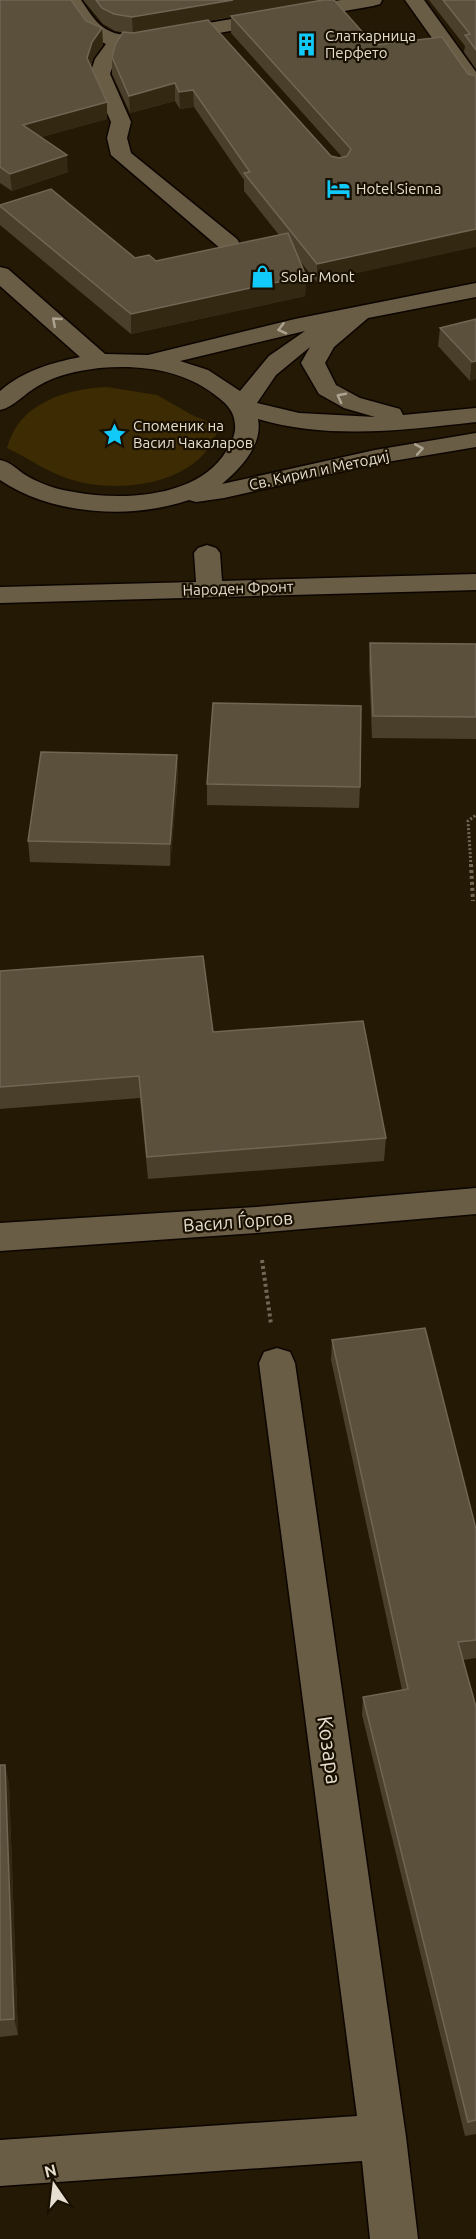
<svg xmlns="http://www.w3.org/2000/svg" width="476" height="2239" font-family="Ubuntu,sans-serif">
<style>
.green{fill:#3c2b03}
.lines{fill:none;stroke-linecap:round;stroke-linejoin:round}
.minor-casing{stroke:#0d0500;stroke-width:3}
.path-far1{stroke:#716857;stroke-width:3;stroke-dasharray:2 2;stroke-linecap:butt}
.path{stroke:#716857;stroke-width:4;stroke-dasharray:3 3;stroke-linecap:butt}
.minor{fill:#695d46;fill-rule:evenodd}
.wall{fill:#4a3f2a;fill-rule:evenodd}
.shaded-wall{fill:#332913}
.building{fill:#5a503c;stroke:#706653;stroke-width:1.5}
.oneway{stroke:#ada492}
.labels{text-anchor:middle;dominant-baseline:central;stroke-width:4.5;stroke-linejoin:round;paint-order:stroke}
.far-poi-label{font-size:15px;fill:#e5ded1;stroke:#1a1000;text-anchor:start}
.far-street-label{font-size:15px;fill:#e5ded1;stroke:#1a1000}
.street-label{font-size:18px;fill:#e5ded1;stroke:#1a1000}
.near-street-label{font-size:21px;fill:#e5ded1;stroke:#1a1000}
</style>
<rect width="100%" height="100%" fill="#231904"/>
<path class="green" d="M107 387 157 395 194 416 220 426C215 437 210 448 201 457 169 488 109 492 69 479 47 472 28 458 7 448 19 403 65 389 107 387Z"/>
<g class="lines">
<defs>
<g id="minor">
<path d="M63 0H81C97 24 103 34 133 36L341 0H382L380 4 373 6 133 48 123 47 115 59 110 74 131 122 127 138 131 153 237 239 240 244 237 249 229 251 221 249 111 155 107 138 111 122 90 74 95 59 106 44 89 36Z"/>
<polygon points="405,0 424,0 476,72 476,92 469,90"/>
<path d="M0 267 8 269 105 354 148 355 295 319 476 283V297L368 318 334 347 325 363 336 385 360 398 400 409 403 415 476 408V422C405 430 329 440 258 419 263 445 241 468 222 484L375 450 476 433V447L375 464 224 498 196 502 189 500C131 520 51 515 0 480V460C11 462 17 470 27 476 41 484 58 490 74 492 123 501 199 498 227 450 232 441 236 434 235 424 234 412 228 405 219 398 186 370 141 364 99 368 77 371 56 375 38 386 25 393 14 407 0 410V391C23 371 51 363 80 357L0 286ZM305 331 269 356 240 391 208 370 180 361ZM310 347 301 363 319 394 344 408 375 417 299 413 257 403 276 375Z"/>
<polygon points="207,545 216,548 220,553 222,581 476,574 476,590 0,603 0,587 196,582 194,553 198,548"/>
<polygon points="476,1188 476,1214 256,1233 0,1251 0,1223 256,1207"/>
<polygon points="277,1348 290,1352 295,1363 406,2137 418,2239 370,2239 362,2161 0,2186 0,2140 357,2116 259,1363 264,1352"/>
</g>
</defs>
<use href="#minor" class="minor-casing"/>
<polyline class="path-far1" points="471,866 468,821 476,815"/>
<g class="path">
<polyline points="471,864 473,901"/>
<polyline points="262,1260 271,1324"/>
</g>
<use href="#minor" class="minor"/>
</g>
<g class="wall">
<polygon points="0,0 86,21 102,28 103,45 93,58 91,66 107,102 107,119 41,137 68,172 12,191 0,183"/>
<path d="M83 0H320L374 45 442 37 317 282 299 260 306 276 305 296 131 334 0 225V205L135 258 156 261 279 235 244 191V180L194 107 180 109 175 101 130 113 112 74V57L126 33 115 31 103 24ZM231 17V33L343 158H339L331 156 208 21Z"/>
<polygon points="429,0 476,0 476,69 464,52 465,46"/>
<polygon points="476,319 470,381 438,346 440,328"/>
<polygon points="370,643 476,644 476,739 372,738 369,664"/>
<polygon points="177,755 178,776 170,866 30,862 28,841"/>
<polygon points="207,784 360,787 359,808 207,805"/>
<polygon points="0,971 213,1032 386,1138 384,1161 148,1179 140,1098 0,1109"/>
<polygon points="332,1340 476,1529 476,1658 463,1660 476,1707 476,2134 465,2136 362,1715 363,1697 402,1690 331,1360"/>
<polygon points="0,1765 5,1765 9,1784 18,2035 0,2037"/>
</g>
<g class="shaded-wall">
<polygon points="233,0 320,0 320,1 133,34 132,17"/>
<polygon points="102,28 103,45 93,58 88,75 87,58 92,42"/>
<polygon points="175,83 175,101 130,113 129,96"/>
<polygon points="193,90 194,107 180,109 179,92"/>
<polygon points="107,102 107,119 25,142 23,125"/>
<polygon points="67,155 68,172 12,191 10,174"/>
<polygon points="476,229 476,247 317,282 317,264"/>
<polygon points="306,276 305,296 131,334 131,314"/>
<polygon points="476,361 476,379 470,381 472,362"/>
<polygon points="177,755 178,776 170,866 170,844"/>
<polygon points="5,1765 9,1784 18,2035 14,2019"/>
</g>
<g class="building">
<polygon points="0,0 71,0 86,21 102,28 92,42 87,58 107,102 23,125 67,155 10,174 0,167"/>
<polygon points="96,0 233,0 132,17 114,14 102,8"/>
<polygon points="323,0 334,0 374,45 442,37 468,74 476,76 476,229 317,264 244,173 250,172 193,90 179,92 175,83 129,96 112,57 116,43 123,32 133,33 208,20 331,156 339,158 347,156 351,149 231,16"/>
<polygon points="443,0 476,0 476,50 465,35 470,34"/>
<polygon points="51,189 135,258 149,255 156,261 288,233 306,276 131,314 0,206 0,205"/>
<polygon points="476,319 476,361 472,362 440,328"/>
<polygon points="370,643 476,644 476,717 373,716"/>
<polygon points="213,703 361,706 360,787 207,784"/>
<polygon points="41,752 177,755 170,844 28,841"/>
<polygon points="203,956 213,1032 363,1021 386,1138 147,1157 139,1076 0,1087 0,971"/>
<polygon points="425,1328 476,1529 476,1640 458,1642 476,1707 476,2120 468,2122 363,1697 408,1689 332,1340"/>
<polygon points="0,1765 5,1765 14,2019 0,2020"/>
</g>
<defs><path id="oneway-chevron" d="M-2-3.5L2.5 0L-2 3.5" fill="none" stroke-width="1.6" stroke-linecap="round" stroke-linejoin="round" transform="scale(1.5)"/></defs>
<g class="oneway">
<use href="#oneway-chevron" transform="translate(56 321) rotate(-139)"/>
<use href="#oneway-chevron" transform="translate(282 329) rotate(166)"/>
<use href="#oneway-chevron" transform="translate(341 397) rotate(-152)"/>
<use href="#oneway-chevron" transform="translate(419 449) rotate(-10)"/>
</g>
<defs>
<symbol id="building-bare" viewBox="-9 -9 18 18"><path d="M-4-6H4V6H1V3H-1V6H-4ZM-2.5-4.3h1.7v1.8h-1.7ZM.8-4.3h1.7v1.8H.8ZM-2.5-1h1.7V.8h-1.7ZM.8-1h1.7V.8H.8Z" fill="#11cafa" stroke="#1a1000" stroke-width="2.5" paint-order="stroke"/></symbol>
<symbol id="hotel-bare" viewBox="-9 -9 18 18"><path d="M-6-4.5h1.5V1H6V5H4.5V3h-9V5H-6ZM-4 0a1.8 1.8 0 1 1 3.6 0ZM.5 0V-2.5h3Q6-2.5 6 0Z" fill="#11cafa" stroke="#1a1000" stroke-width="2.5" paint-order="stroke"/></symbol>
<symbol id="shop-bare" viewBox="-9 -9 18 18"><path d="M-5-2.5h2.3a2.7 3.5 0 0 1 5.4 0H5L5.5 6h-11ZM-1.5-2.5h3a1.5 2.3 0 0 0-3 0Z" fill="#11cafa" stroke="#1a1000" stroke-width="2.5" paint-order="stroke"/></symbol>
<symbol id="sight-bare" viewBox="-9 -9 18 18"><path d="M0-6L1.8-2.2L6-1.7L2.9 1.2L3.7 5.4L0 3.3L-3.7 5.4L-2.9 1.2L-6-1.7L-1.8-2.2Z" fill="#11cafa" stroke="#1a1000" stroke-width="2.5" paint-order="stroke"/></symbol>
</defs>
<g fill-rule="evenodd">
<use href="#building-bare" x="290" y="28" width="33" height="33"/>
<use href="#hotel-bare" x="322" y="172" width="33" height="33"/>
<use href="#shop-bare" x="246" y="260" width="33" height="33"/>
<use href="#sight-bare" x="98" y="418" width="33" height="33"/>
</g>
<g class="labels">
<g class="far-poi-label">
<text x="325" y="35">Слаткарница<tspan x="325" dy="17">Перфето</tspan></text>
<text x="356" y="188">Hotel Sienna</text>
<text x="281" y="276">Solar Mont</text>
<text x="133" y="425">Споменик на<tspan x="133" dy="17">Васил Чакаларов</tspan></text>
</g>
<g class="far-street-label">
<text transform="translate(319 470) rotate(-12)">Св. Кирил и Методиј</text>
<text transform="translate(238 588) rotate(-2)">Народен Фронт</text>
</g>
<g class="street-label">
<text transform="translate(238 1221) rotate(-4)">Васил Ѓоргов</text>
</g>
<g class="near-street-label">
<text transform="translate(330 1750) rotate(82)">Козара</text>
</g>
</g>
<g transform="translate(54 2185) rotate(346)" stroke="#1a1000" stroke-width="4.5" paint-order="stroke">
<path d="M0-4.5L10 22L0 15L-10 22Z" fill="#e5ded1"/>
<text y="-9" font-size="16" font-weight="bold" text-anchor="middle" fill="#e5ded1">N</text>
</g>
</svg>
